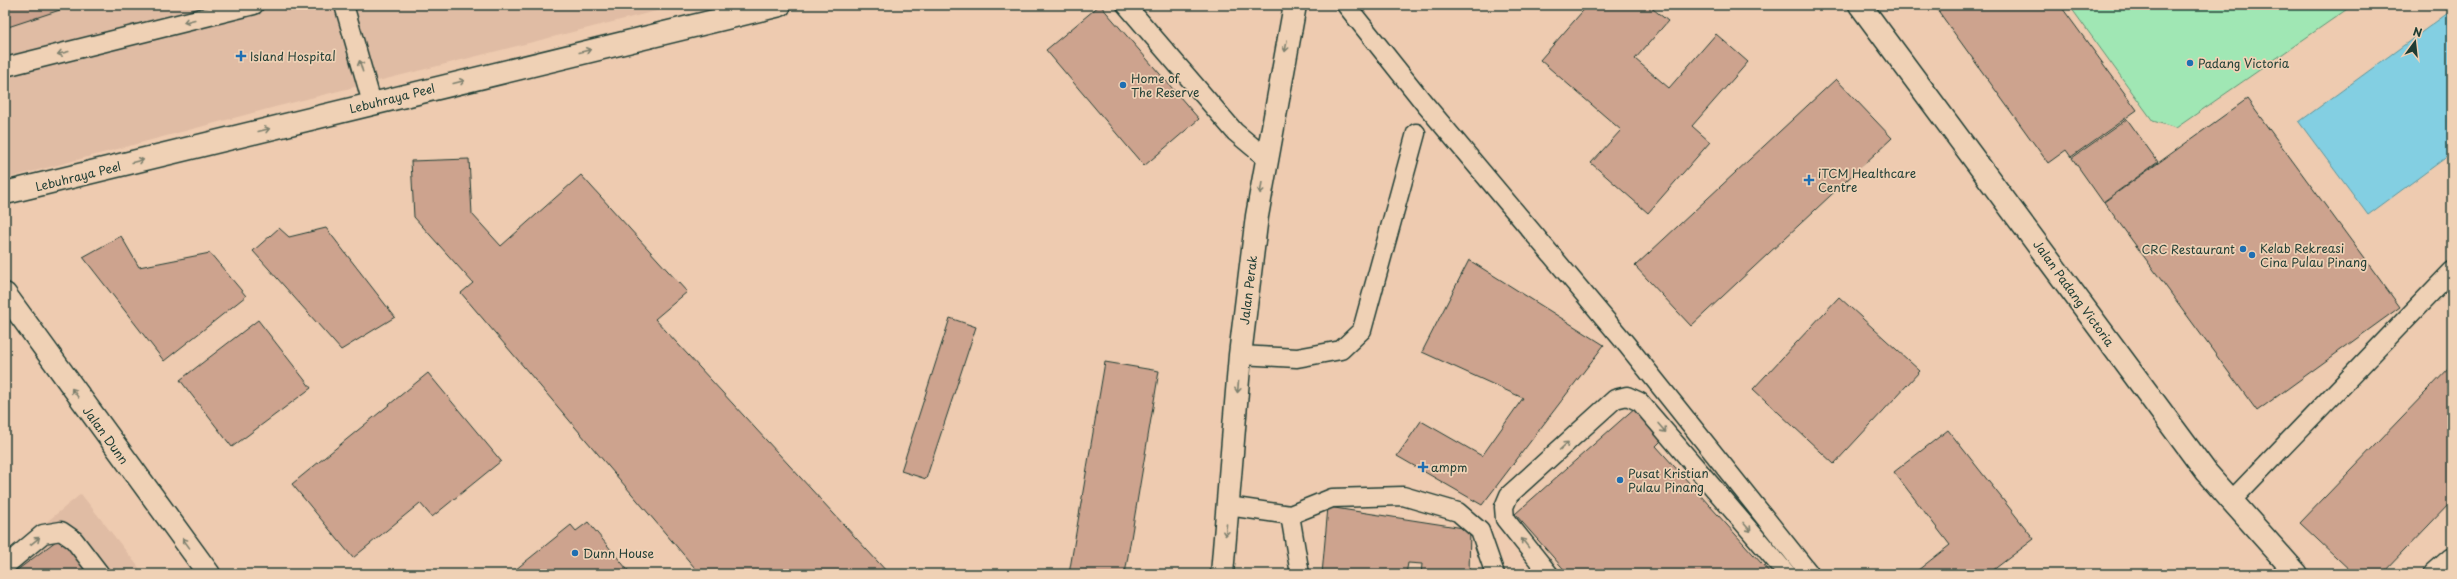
<svg xmlns="http://www.w3.org/2000/svg" width="2457" height="579" font-family="'Playpen Sans',sans-serif">
<style>
.built{fill:#e0bca4}
.green{fill:#a0e7b4;stroke:#609274}
.water{fill:#83cfe2;stroke:#5b959c}
.building{fill:#cda38e;stroke:#1f3d34}
.lines{fill:none;stroke-linecap:round;stroke-linejoin:round}
.service-casing{stroke:#1f3d34;stroke-width:21}
.minor-casing{stroke:#1f3d34;stroke-width:25}
.secondary-casing{stroke:#1f3d34;stroke-width:25}
.service{stroke:#efd1b5;stroke-width:18}
.minor{stroke:#efd1b5;stroke-width:22}
.secondary{stroke:#efd1b5;stroke-width:22}
.oneway{stroke:#7d806e}
.poi-dot{fill:#1f6fb2;stroke:#efd1b5;stroke-width:1.5}
.labels{text-anchor:middle;dominant-baseline:central;stroke-width:3.5;stroke-linejoin:round;paint-order:stroke}
.poi-label{font-size:12px;fill:#1f3d34;stroke:#efd1b5;text-anchor:start}
.street-label{font-size:12px;fill:#1f3d34;stroke:#efd1b5}
</style>
<rect width="100%" height="100%" fill="#eecbb0"/>
<filter id="ink" filterUnits="userSpaceOnUse"><feTurbulence type="fractalNoise" baseFrequency=".025" numOctaves="2"/><feDisplacementMap in="SourceGraphic" scale="8" xChannelSelector="R" yChannelSelector="G"/><feConvolveMatrix kernelMatrix="1 2 1 2 8 2 1 2 1" color-interpolation-filters="sRGB"/></filter>
<g filter="url(#ink)">
<g class="built">
<polygon points="5,5 680,5 275,107 5,179"/>
<polygon points="81,494 144,574 5,574 5,556"/>
</g>
<polygon class="green" points="2069,5 2353,5 2176,128 2153,121"/>
<polygon class="water" points="2452,10 2452,153 2368,215 2299,122"/>
<g class="building">
<polygon points="5,5 75,5 5,28"/>
<polygon points="1100,5 1199,119 1144,166 1046,50"/>
<polygon points="1588,5 1648,5 1668,21 1635,59 1669,88 1716,34 1748,62 1692,126 1710,142 1648,213 1591,163 1621,130 1540,60"/>
<polygon points="1934,5 2060,5 2137,110 2071,157 2066,150 2048,163"/>
<polygon points="1836,79 1892,138 1691,326 1635,266"/>
<polygon points="2247,99 2400,307 2257,411 2104,202"/>
<polygon points="2127,119 2158,162 2103,202 2072,158"/>
<polygon points="469,159 472,214 501,246 581,175 687,292 655,319 889,574 700,574 461,293 473,283 414,217 411,161"/>
<polygon points="279,228 289,237 326,228 395,317 341,350 253,251"/>
<polygon points="121,236 139,267 210,253 246,296 164,361 83,257"/>
<polygon points="1469,260 1604,345 1482,505 1397,456 1421,421 1482,456 1523,398 1422,352"/>
<polygon points="1839,297 1920,371 1834,464 1753,389"/>
<polygon points="950,318 976,327 926,479 901,471"/>
<polygon points="258,320 311,388 232,447 180,380"/>
<polygon points="1105,362 1159,371 1125,574 1069,574"/>
<polygon points="2452,365 2452,501 2382,574 2354,574 2300,523"/>
<polygon points="428,373 501,461 432,517 420,503 353,558 292,484"/>
<polygon points="1637,406 1665,437 1656,446 1771,574 1568,574 1515,514"/>
<polygon points="1948,430 2034,539 1988,574 1913,574 1950,545 1894,472"/>
<polygon points="1328,507 1470,529 1469,574 1421,574 1422,564 1408,563 1406,574 1322,574"/>
<polygon points="588,522 631,574 510,574 571,525 576,531"/>
<polygon points="64,535 95,574 12,574"/>
</g>
<g class="lines">
<defs>
<g id="service">
<polyline points="344,5 372,103"/>
<polyline points="1126,5 1235,132 1266,158"/>
<polyline points="1346,5 1424,103 1627,345 1810,574"/>
<polyline points="5,67 254,5"/>
<polyline points="1240,355 1297,358 1341,350 1362,330 1416,133"/>
<polyline points="2231,501 2452,271"/>
<polyline points="1228,506 1290,515 1332,498 1403,496 1458,512 1480,531 1495,574"/>
<polyline points="1290,515 1300,574"/>
<polyline points="5,566 43,534 61,531 74,540 100,574"/>
<polyline points="1549,574 1505,519 1504,507 1509,495 1615,399 1627,396 1640,402 1787,574"/>
</g>
<g id="minor">
<polyline points="1860,5 2206,472 2297,574"/>
<polyline points="5,294 209,574"/>
<polyline points="2435,574 2452,559"/>
</g>
<g id="secondary">
<polyline points="5,193 780,5"/>
<polyline points="1222,574 1240,355 1257,216 1295,5"/>
</g>
</defs>
<use href="#service" class="service-casing"/>
<use href="#minor" class="minor-casing"/>
<use href="#secondary" class="secondary-casing"/>
<use href="#service" class="service"/>
<use href="#minor" class="minor"/>
<use href="#secondary" class="secondary"/>
</g>
<defs><path id="oneway-shaft" d="M-6 0H5M1.5-3L5.5 0L1.5 3" fill="none" stroke-width="1.6" stroke-linecap="round" stroke-linejoin="round"/></defs>
<g class="oneway">
<use href="#oneway-shaft" transform="translate(189 21) rotate(166)"/>
<use href="#oneway-shaft" transform="translate(1286 46) rotate(100)"/>
<use href="#oneway-shaft" transform="translate(585 51) rotate(-15)"/>
<use href="#oneway-shaft" transform="translate(63 53) rotate(166)"/>
<use href="#oneway-shaft" transform="translate(361 66) rotate(-106)"/>
<use href="#oneway-shaft" transform="translate(459 82) rotate(-14)"/>
<use href="#oneway-shaft" transform="translate(264 130) rotate(-14)"/>
<use href="#oneway-shaft" transform="translate(138 161) rotate(-14)"/>
<use href="#oneway-shaft" transform="translate(1261 188) rotate(99)"/>
<use href="#oneway-shaft" transform="translate(1238 387) rotate(95)"/>
<use href="#oneway-shaft" transform="translate(75 393) rotate(-126)"/>
<use href="#oneway-shaft" transform="translate(1662 428) rotate(49)"/>
<use href="#oneway-shaft" transform="translate(1564 446) rotate(-42)"/>
<use href="#oneway-shaft" transform="translate(1747 527) rotate(49)"/>
<use href="#oneway-shaft" transform="translate(1226 530) rotate(95)"/>
<use href="#oneway-shaft" transform="translate(35 541) rotate(-39)"/>
<use href="#oneway-shaft" transform="translate(186 543) rotate(-126)"/>
<use href="#oneway-shaft" transform="translate(1525 543) rotate(-128)"/>
</g>
</g>
<g class="poi-dot">
<path d="M239 50h4v4h4v4h-4v4h-4v-4h-4v-4h4z"/>
<circle cx="2190" cy="63" r="4"/>
<circle cx="1123" cy="85" r="4"/>
<path d="M1807 174h4v4h4v4h-4v4h-4v-4h-4v-4h4z"/>
<circle cx="2243" cy="249" r="4"/>
<circle cx="2252" cy="255" r="4"/>
<path d="M1421 461h4v4h4v4h-4v4h-4v-4h-4v-4h4z"/>
<circle cx="1620" cy="480" r="4"/>
<circle cx="575" cy="553" r="4"/>
</g>
<g class="labels">
<g class="poi-label">
<text x="250" y="56">Island Hospital</text>
<text x="2198" y="63">Padang Victoria</text>
<text x="1131" y="78">Home of<tspan x="1131" dy="14">The Reserve</tspan></text>
<text x="1818" y="173">iTCM Healthcare<tspan x="1818" dy="14">Centre</tspan></text>
<text x="2260" y="248">Kelab Rekreasi<tspan x="2260" dy="14">Cina Pulau Pinang</tspan></text>
<text x="2235" y="249" text-anchor="end">CRC Restaurant</text>
<text x="1431" y="467">ampm</text>
<text x="1628" y="473">Pusat Kristian<tspan x="1628" dy="14">Pulau Pinang</tspan></text>
<text x="583" y="553">Dunn House</text>
</g>
<g class="street-label">
<text transform="translate(392 98) rotate(-14)">Lebuhraya Peel</text>
<text transform="translate(78 176) rotate(-14)">Lebuhraya Peel</text>
<text transform="translate(1248 290) rotate(-83)">Jalan Perak</text>
<text transform="translate(2074 293) rotate(54)">Jalan Padang Victoria</text>
<text transform="translate(106 435) rotate(54)">Jalan Dunn</text>
</g>
</g>
<rect width="2457" height="579" fill="none" stroke="#efd1b5" stroke-width="20"/>
<rect x="10" y="10" width="2437" height="559" fill="none" stroke="#1f3d34" stroke-width="1.5" filter="url(#ink)"/>
<g transform="translate(2415 42) rotate(15)" stroke="#efd1b5" stroke-width="3" paint-order="stroke">
<path d="M0-3L7 15L0 10L-7 15Z" fill="#1f3d34"/>
<text y="-6" font-size="11" font-weight="bold" text-anchor="middle" fill="#1f3d34">N</text>
</g>
</svg>
